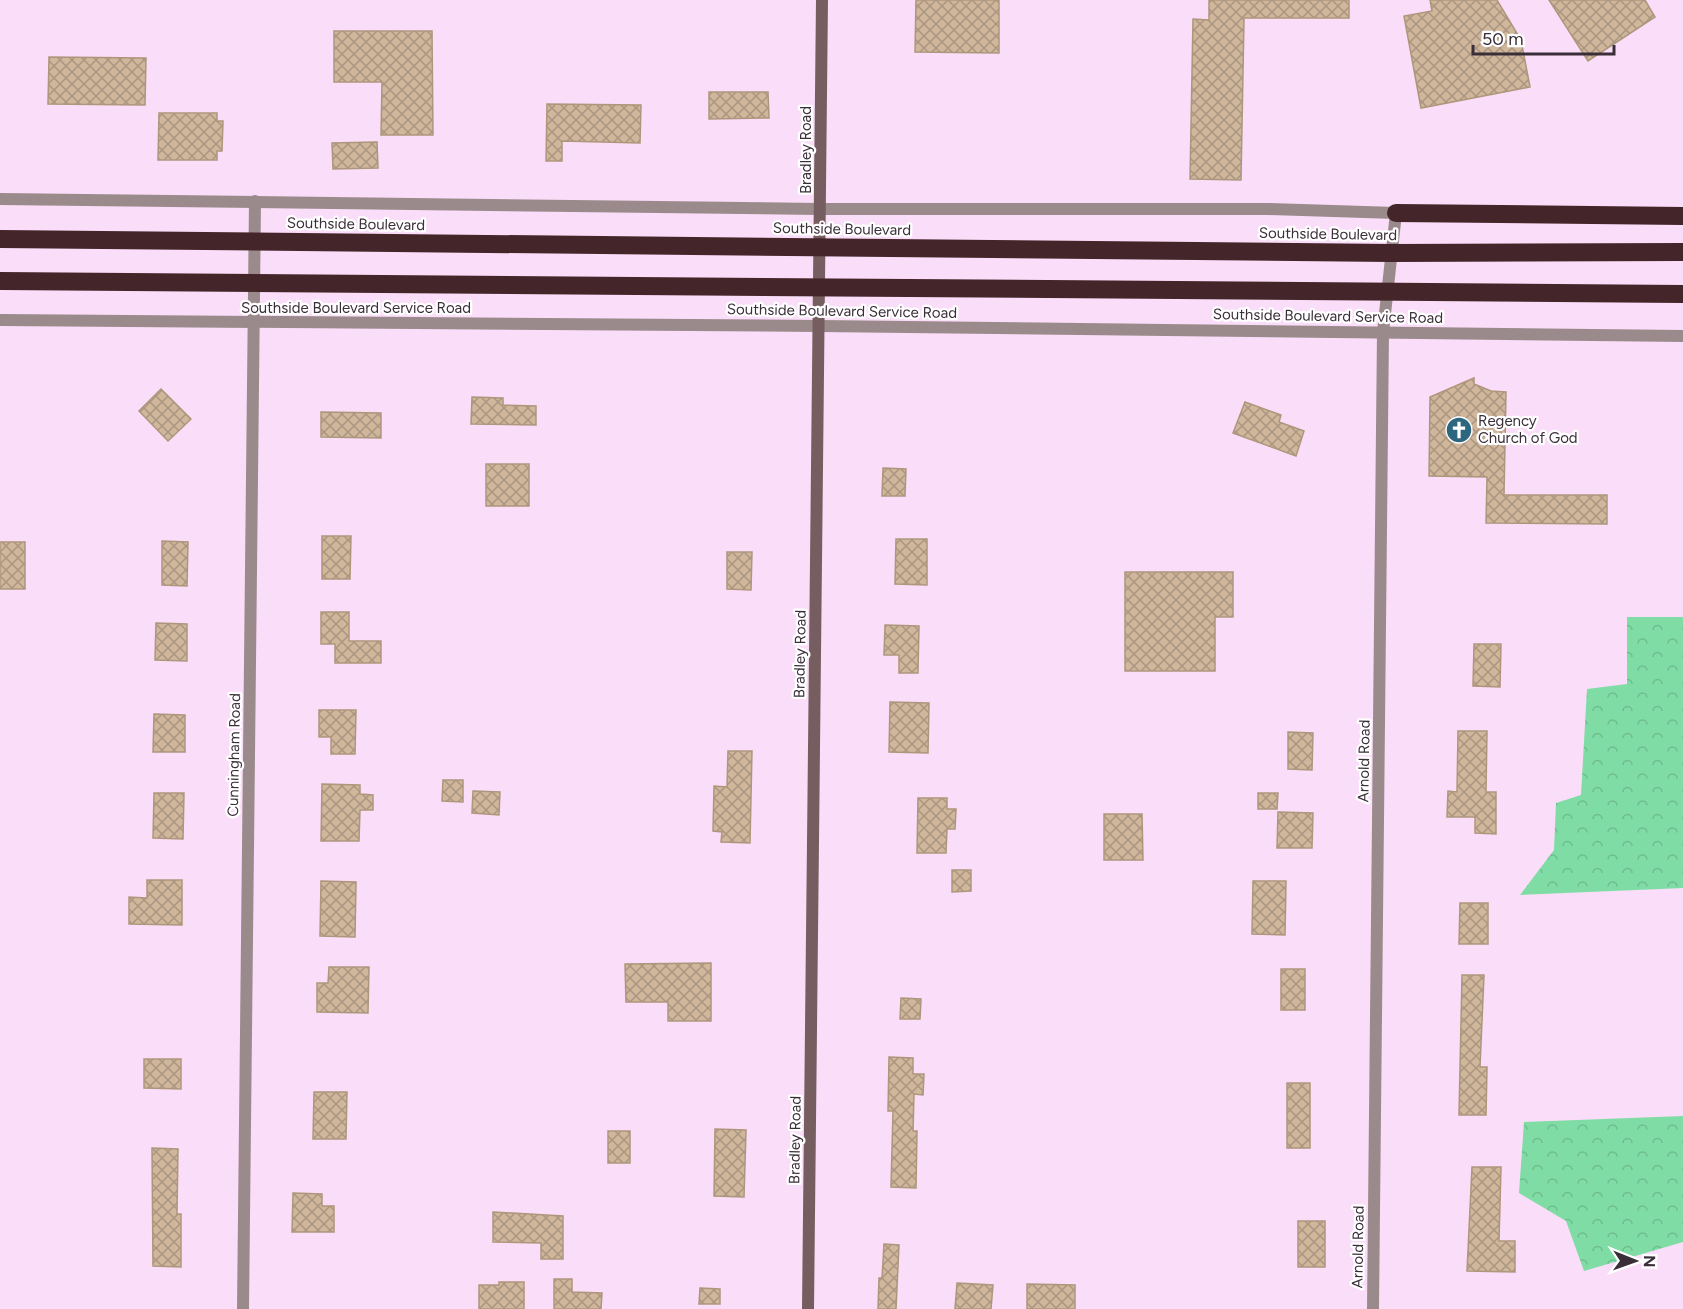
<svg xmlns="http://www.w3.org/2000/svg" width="1683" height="1309" font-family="Figtree,sans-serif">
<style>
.forest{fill:url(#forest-crowns)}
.building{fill:url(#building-cross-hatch);stroke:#ae967c;stroke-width:1.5}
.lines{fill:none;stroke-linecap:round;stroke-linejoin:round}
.street{stroke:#9b8a8b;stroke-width:12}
.secondary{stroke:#765e60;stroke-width:12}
.highway{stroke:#442529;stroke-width:18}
.labels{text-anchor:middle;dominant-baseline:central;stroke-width:4.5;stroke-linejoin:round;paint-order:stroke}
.street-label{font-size:15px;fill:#3a2f39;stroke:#fff}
.poi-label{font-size:15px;fill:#3a2f39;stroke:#fff;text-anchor:start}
</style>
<defs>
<pattern id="forest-crowns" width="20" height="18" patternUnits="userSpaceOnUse" patternTransform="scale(1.5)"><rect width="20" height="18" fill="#7fdca4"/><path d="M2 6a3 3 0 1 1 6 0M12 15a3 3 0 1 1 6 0" fill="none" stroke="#6ebd8e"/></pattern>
<pattern id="building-cross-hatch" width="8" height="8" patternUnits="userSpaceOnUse" patternTransform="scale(1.5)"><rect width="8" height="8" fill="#d0b79c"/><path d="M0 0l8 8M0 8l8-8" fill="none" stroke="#aa9580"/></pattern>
</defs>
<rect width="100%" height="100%" fill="#faddf8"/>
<g class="forest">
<polygon points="1627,617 1683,617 1683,888 1520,895 1554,850 1556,803 1581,795 1587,689 1627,684"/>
<polygon points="1683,1116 1683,1242 1584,1271 1566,1221 1519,1193 1524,1122"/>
</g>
<g class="building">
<polygon points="916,0 999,0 999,53 915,52"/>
<polygon points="1209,0 1349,0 1349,18 1244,18 1241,180 1190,179 1193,19 1209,20"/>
<polygon points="1430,0 1497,0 1521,40 1530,87 1421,108 1404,16 1432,11"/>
<polygon points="1549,0 1645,0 1655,17 1588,61"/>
<polygon points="334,31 432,31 433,135 381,135 382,82 334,82"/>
<polygon points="49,57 146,58 145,105 48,104"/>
<polygon points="709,92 768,92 769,118 709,119"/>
<polygon points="547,104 641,105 640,143 562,141 562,161 546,161"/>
<polygon points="159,113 217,113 217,121 223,121 222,151 217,151 217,160 158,160"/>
<polygon points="377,142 378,168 333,169 332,143"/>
<polygon points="1474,378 1474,384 1491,391 1506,392 1504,495 1607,495 1607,524 1486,523 1487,477 1429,476 1430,397"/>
<polygon points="161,389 191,419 168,441 139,411"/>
<polygon points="472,397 503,398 503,405 536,406 536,425 471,424"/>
<polygon points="1245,402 1281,415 1279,422 1304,431 1296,456 1233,433"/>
<polygon points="321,412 381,413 381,438 321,437"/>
<rect x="486" y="464" width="43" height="42"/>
<polygon points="883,468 906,469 905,496 882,496"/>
<polygon points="322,536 351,536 350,579 322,579"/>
<polygon points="896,539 927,539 927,585 895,584"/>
<polygon points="162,541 188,542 187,586 162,585"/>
<rect x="0" y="542" width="25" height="47"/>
<polygon points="727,552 752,552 751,590 727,589"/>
<polygon points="1125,572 1233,572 1233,617 1215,617 1215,671 1125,671"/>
<polygon points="321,612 349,612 349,641 381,641 381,663 335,663 335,644 321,644"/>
<polygon points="156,623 187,624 187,661 155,660"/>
<polygon points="885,625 919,626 918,673 899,673 899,655 884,655"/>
<polygon points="1474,644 1501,644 1500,687 1473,686"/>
<polygon points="890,702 929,703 928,753 889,752"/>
<polygon points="319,710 356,710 355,754 331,754 331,737 319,737"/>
<polygon points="154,714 185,715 185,752 153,752"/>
<polygon points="1458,731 1487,731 1486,792 1496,792 1496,834 1475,833 1475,817 1447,817 1448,791 1457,792"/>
<polygon points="1288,732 1313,733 1312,770 1288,769"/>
<polygon points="728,751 752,751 750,843 721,842 722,832 713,831 714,786 727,787"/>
<polygon points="443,780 463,780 463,802 442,801"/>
<polygon points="322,784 360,785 360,794 373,795 373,810 360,810 359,841 321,841"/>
<polygon points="473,791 500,792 499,815 472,813"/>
<polygon points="154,793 184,793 183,839 153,838"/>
<polygon points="1258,793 1278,793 1277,809 1258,809"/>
<polygon points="918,798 947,798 947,809 956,809 955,829 947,829 946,853 917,853"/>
<polygon points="1278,812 1313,813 1312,848 1277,848"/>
<polygon points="1104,814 1142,814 1143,860 1104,860"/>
<polygon points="952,870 971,870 971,891 952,892"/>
<polygon points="147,880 182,880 182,925 129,924 129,897 147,898"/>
<polygon points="321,881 356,882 355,937 320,936"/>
<polygon points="1253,881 1286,881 1285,935 1252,934"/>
<polygon points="1460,903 1488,903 1488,944 1459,944"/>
<polygon points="711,963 711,1021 668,1021 668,1002 626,1002 625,964"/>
<polygon points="329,967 369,967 368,1013 317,1012 317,983 328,983"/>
<rect x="1281" y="969" width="24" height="41"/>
<polygon points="1462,975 1484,975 1480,1067 1487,1067 1486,1115 1459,1115"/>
<polygon points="901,998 921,999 920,1019 900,1019"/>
<polygon points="889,1057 913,1058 913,1074 924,1074 923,1095 914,1094 913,1131 917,1131 916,1188 891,1187 893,1111 888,1111"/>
<polygon points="144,1059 181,1059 181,1089 144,1088"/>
<rect x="1287" y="1083" width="23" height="65"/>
<polygon points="314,1092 347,1092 346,1139 313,1139"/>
<polygon points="715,1129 746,1130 744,1197 714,1196"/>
<rect x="608" y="1131" width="22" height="32"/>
<polygon points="152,1148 178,1149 177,1214 181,1214 181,1267 153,1266"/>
<polygon points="1472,1167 1501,1167 1499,1241 1515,1241 1515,1272 1467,1271"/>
<polygon points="293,1193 322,1194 322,1206 334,1206 334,1232 292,1232"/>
<polygon points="493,1212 563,1216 563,1259 541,1259 541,1243 493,1242"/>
<rect x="1298" y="1221" width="27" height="46"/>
<polygon points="884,1244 899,1245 896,1309 878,1309 879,1278 882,1278"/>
<polygon points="554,1279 572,1279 572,1292 602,1293 601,1309 554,1309"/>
<polygon points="499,1282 524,1282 524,1309 479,1309 479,1285 499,1285"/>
<polygon points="957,1283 993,1285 991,1309 955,1309"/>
<polygon points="1027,1284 1075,1285 1075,1309 1027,1309"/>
<polygon points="700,1288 720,1289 720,1304 699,1304"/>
</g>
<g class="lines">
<g class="street">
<polyline points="0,199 820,209 1268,209 1396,213 1383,332 1373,1309"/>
<polyline points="0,320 819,326 1683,336"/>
<polyline points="243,1309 255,201"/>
</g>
<polyline class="secondary" points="808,1309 822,0"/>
<g class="highway">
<polyline points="1396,213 1683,216"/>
<polyline points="0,239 1391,253 1683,252"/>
<polyline points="0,281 1683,294"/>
</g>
</g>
<defs>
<symbol id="church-disc" viewBox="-11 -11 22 22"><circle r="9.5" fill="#2c677f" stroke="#fff"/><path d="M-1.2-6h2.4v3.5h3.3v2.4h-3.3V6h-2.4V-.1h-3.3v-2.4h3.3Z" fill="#fff"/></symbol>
</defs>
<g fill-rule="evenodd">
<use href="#church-disc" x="1444" y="415" width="30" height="30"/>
</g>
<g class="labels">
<g class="street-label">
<text transform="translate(806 150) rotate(-90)">Bradley Road</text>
<text transform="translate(356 224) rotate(1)">Southside Boulevard</text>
<text transform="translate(842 229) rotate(1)">Southside Boulevard</text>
<text transform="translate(1328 234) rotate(1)">Southside Boulevard</text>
<text x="356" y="308">Southside Boulevard Service Road</text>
<text transform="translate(842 311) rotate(1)">Southside Boulevard Service Road</text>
<text transform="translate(1328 316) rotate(1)">Southside Boulevard Service Road</text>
<text transform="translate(800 654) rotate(-89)">Bradley Road</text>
<text transform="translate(234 755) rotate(-89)">Cunningham Road</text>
<text transform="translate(1364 761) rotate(-89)">Arnold Road</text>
<text transform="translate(795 1140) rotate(-89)">Bradley Road</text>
<text transform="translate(1358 1247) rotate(-89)">Arnold Road</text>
</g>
<g class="poi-label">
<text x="1478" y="421">Regency<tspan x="1478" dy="17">Church of God</tspan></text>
</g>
</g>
<g transform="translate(1635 1261) rotate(91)" stroke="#ffffff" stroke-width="4.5" paint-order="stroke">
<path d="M0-4.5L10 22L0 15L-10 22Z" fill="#3a2f39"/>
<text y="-9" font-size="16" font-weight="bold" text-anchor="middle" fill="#3a2f39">N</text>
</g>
<path d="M1473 45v9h141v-9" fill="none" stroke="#3a2f39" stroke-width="3"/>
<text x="1482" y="45" font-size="18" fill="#3a2f39" stroke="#ffffff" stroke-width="4.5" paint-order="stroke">50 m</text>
</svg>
